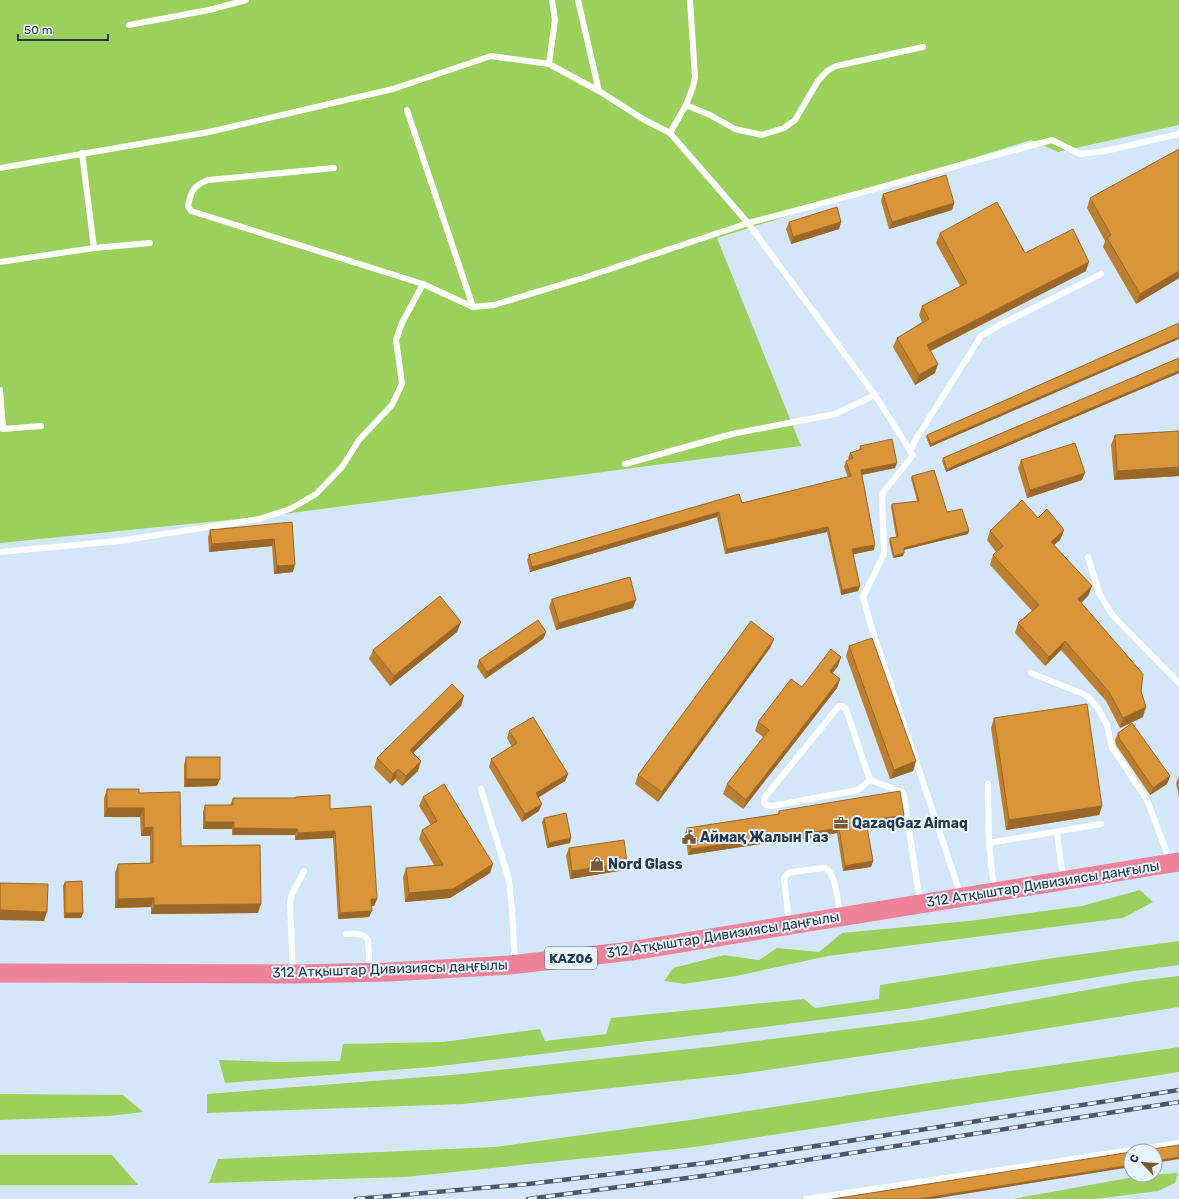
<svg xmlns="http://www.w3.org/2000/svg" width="1179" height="1199" font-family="Rubik,sans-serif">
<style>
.green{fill:#9cd05c}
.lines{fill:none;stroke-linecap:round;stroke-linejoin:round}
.service{stroke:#fff;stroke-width:6}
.trunk{stroke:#f0829a;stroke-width:19}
.rail-casing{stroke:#47596c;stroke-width:4.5}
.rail{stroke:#e9f3fd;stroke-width:3;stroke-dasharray:9;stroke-linecap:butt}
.wall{fill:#bb7f32}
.shaded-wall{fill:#996829}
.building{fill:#da943a;stroke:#996829}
.labels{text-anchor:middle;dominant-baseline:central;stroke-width:4;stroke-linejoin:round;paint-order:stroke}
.shield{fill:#e9f3fd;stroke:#607080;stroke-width:1}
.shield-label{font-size:13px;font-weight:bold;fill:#26384b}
.poi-label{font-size:14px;font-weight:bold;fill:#26384b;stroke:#e9f3fd;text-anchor:start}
.street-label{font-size:14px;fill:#26384b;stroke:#e9f3fd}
</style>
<rect width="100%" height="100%" fill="#d4e7fa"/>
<g class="green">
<polygon points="0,0 1179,0 1179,125 1058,152 1031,140 717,238 801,446 268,516 0,543"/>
<polygon points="1140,890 1153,902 1123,918 828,956 736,976 684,984 664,981 673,968 724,955 759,960 777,948 819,952 842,933 969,921 1082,906"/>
<polygon points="1179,941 1179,965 1134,971 905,1009 732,1031 432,1067 225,1083 219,1060 278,1062 340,1061 343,1044 443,1042 540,1029 545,1041 606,1034 611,1018 804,999 815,1008 879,999 880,985 1046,959"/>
<polygon points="1179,976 1179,1007 999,1036 740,1074 463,1104 207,1113 207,1094 463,1074 717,1046 922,1020 1137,981"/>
<polygon points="1179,1047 1179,1072 695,1147 405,1177 209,1183 218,1159 495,1147 690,1120 935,1082"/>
<polygon points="0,1094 123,1095 143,1112 110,1116 0,1120"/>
<polygon points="0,1155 112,1155 138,1185 0,1185"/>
<polygon points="1178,1173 1175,1183 1158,1191 1096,1199 1012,1199 1145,1175"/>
</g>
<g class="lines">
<g class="service">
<polyline points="578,0 599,91"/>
<polyline points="129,25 209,10 246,0"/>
<polyline points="549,64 555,20 552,0"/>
<polyline points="686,105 693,87 695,77 690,0"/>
<polyline points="407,110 473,307"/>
<polyline points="670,133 686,105 710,115 735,129 762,135 784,128 795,120 818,81 827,71 836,66 923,47"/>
<polyline points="82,153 94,248 150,243"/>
<path d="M0 168 209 132 393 89 491 56 549 64 599 91 643 119 670 133 748 223 583 278 494 305 473 307 423 284 191 211 188 206C191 191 193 186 208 180L334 168"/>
<polyline points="0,262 94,248"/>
<polyline points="0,390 3,429 41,426"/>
<polyline points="910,451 916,439 981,336 998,326 1101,274"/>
<polyline points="625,464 732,434 835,414 875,395"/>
<polyline points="0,552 119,541 259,519 290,509 316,494 342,467 359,440 392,405 402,384 396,340 402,323 423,284"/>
<polyline points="1088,557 1099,593 1113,616 1179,683"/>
<polyline points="1031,673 1081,693 1087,696 1098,708 1107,725 1112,747 1147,800 1170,861"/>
<polyline points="870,780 858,790 772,806 766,805 764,802 765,797 839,706 842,706 846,709 870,780 902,792 904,796 920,902"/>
<polyline points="988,784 989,843 994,890"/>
<polyline points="481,789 509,880 512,910 515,963"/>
<polyline points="1057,832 1063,879"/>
<polyline points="989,843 1101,824"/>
<path d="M961 896 872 629 863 597 884 554 882 494 913 455 875 395 748 223C850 197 950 167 1052 140L1080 154 1105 151 1179 134"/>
<path d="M789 923 784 878 787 874 791 872 825 868C836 873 838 903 840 915"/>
<path d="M346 934C353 934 364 932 368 940L370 971"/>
<polyline points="293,972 290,903 291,896 304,871"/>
<polyline points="806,1199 1179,1143"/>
</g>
<polyline class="trunk" points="0,973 293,974 390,972 510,965 631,951 1179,862"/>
<defs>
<g id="rail">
<polyline points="356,1199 528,1184 706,1163 1179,1090"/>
<polyline points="528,1199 710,1175 1179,1102"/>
</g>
</defs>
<use href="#rail" class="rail-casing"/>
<use href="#rail" class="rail"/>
</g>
<g class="wall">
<polygon points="1179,149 1179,278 1136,304 1103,247 1105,241 1087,208 1090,198"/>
<polygon points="883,194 954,203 952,210 889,229 881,201"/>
<polygon points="789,222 841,222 839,229 791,244 786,229"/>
<polygon points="940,233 1025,253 1086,271 931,351 935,373 915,385 893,347 897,338 922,322 919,315 922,306 960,286 936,243"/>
<polygon points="1179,323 930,447 926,437 927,435"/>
<polygon points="1179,358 1179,373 946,472 942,461 943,458"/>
<polygon points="1179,431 1179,476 1114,480 1111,445 1115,435"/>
<polygon points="860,446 895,468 862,475 874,550 853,554 860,586 858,591 841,595 827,532 725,554 717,517 530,572 527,560 529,555 848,477 844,467 846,461 849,460 848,458 850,453 859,450"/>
<polygon points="1021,460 1082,480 1027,498 1018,468"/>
<polygon points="912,476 968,534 904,550 903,556 893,558 889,541 890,538 896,537 891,507 892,504 917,501 911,478"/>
<polygon points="1038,518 1064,530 1060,540 1054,545 1092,586 1088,596 1081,603 1141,691 1143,717 1120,728 1106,701 1061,650 1045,666 1015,633 1018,623 1032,611 990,565 993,555 996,552 987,540 990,531"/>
<polygon points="292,522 293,572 274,574 272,546 209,552 208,537 210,530"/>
<polygon points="552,599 633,608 556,630 549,607"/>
<polygon points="461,622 457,632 390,686 369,659 373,650"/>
<polygon points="546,632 543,639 485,679 477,667 479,660"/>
<polygon points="774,639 770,648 658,802 635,784 638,775"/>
<polygon points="849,646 916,761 913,771 890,779 846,656"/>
<polygon points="838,666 832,673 840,679 837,688 743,809 723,794 727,784 763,737 755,731 758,722 802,687"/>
<polygon points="461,706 413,753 418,771 402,786 395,779 390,784 374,768 377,758"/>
<polygon points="994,718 1102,806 1099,815 1006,830 991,728"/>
<polygon points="509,731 568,774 565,781 538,797 539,811 522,822 489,767 491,759 512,747 507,738"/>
<polygon points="1118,733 1170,776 1167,784 1150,795 1116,745 1115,740"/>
<polygon points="186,757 217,786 184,787 184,765"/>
<polygon points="1179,776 1179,797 1176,783"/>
<polygon points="107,789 139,793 181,846 258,913 151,914 151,907 115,908 115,873 118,864 150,863 150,836 141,836 140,817 104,817 104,798"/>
<polygon points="296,797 330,809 377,899 374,906 372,906 369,917 338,919 333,838 295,840 295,835 232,835 232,829 203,829 203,812 205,805 230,805 233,798 295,798"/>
<polygon points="423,797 493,864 490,873 450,898 405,902 403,877 406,868 434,865 419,839 422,830 431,825 419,806"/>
<polygon points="779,811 902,820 867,826 873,861 871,867 843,871 837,833 781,843 781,841 688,855 685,833 687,828 778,814"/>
<polygon points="544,818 570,843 547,848 542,822"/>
<polygon points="569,848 625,870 570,879 566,856"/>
<polygon points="65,882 83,913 81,918 64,918 63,886"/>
</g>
<g class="shaded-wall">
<polygon points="954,203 952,210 889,229 892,222"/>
<polygon points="841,222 839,229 791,244 793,237"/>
<polygon points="1089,262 1086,271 924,354 927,345"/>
<polygon points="1179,271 1179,278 1136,304 1140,294"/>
<polygon points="1179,337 1179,339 930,447 931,444"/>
<polygon points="938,364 935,373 915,385 919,375"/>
<polygon points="1179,371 1179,373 946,472 947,469"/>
<polygon points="897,463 895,468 860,475 861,470"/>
<polygon points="1179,467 1179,476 1114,480 1117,471"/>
<polygon points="1085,473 1082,480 1027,498 1030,490"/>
<polygon points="719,512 717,517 530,572 532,567"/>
<polygon points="828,527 827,532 725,554 727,549"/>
<polygon points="1064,530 1060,540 1047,551 1051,542"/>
<polygon points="969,531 968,534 903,550 904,548"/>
<polygon points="274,539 272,546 209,552 212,544"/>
<polygon points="875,545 874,550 850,555 852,549"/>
<polygon points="904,553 903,556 893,558 894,556"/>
<polygon points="295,565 293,572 274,574 277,566"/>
<polygon points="860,586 858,591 841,595 842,590"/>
<polygon points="1092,586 1088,596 1074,609 1078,599"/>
<polygon points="636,600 633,608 556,630 559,623"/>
<polygon points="461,622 457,632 390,686 394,676"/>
<polygon points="546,632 543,639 485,679 487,672"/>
<polygon points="774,639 770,648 658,802 662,792"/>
<polygon points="1065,641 1061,650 1045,666 1049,657"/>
<polygon points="841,657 838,666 826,681 830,671"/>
<polygon points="840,679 837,688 743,809 746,800"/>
<polygon points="464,696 461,706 407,759 410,750"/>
<polygon points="1146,707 1143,717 1120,728 1123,718"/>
<polygon points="421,761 418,771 402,786 406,776"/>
<polygon points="916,761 913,771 890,779 894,770"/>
<polygon points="398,769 395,779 390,784 393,774"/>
<polygon points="568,774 565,781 533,801 536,793"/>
<polygon points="1170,776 1167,784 1150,795 1153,788"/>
<polygon points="186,779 220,779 217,786 184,787"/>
<polygon points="542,804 539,811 522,822 525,814"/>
<polygon points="1102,806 1099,815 1006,830 1009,820"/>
<polygon points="107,808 144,808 140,817 104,817"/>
<polygon points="904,815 902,820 864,827 866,821"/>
<polygon points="205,822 234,822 232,829 203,829"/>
<polygon points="153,827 150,836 141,836 144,828"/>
<polygon points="234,828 297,829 295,835 232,835"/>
<polygon points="839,828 837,833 781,843 783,837"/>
<polygon points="335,831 333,838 295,840 298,833"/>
<polygon points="783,836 781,841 688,855 691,849"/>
<polygon points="571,838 570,843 547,848 549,843"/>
<polygon points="873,861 871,867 843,871 845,866"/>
<polygon points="627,863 625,870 570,879 572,871"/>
<polygon points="493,864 490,873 450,898 405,902 409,893"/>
<polygon points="154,898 151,907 115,908 118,899"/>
<polygon points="371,899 377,899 374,906 369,906"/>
<polygon points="261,904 258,913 151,914 154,905"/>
<polygon points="0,910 47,912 44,921 0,920"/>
<polygon points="372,911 369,917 338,919 340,913"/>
<polygon points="65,913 83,913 81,918 64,918"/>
<polygon points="1179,1157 1179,1159 1155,1163 1155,1161"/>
<polygon points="1131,1165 1131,1167 933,1199 919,1199"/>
</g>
<g class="building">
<polygon points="1179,149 1179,271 1140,294 1107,238 1111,235 1090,198"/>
<polygon points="946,175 954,203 892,222 883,194"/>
<polygon points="997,202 1025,253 1073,229 1089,262 927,345 938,364 919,375 897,338 929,319 922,306 967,283 940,233"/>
<polygon points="837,207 841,222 793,237 789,222"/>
<polygon points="1179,323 1179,337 931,444 927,435"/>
<polygon points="1179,358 1179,371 947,469 943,458"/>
<polygon points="1179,431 1179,467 1117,471 1115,435"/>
<polygon points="892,439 897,463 861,470 875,545 852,549 860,586 842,590 828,527 727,549 719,512 532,567 529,555 739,494 742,503 851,476 846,461 853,458 850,453 862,449 860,446"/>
<polygon points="1075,443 1085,473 1030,490 1021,460"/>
<polygon points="934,470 947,512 962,509 969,531 904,548 904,553 894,556 890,538 898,537 892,504 919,501 912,476"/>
<polygon points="1022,500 1038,518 1047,509 1064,530 1051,542 1092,586 1078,599 1143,674 1141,691 1146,707 1123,718 1109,692 1065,641 1049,657 1018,623 1039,605 993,555 1003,546 990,531"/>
<polygon points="292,522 295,565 277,566 274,539 212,544 210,530"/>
<polygon points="630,577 636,600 559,623 552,599"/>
<polygon points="440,596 461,622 394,676 373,650"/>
<polygon points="538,620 546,632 487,672 479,660"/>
<polygon points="751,621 774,639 662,792 638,775"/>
<polygon points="872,638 916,761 894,770 849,646"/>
<polygon points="831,649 841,657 830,671 840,679 746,800 727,784 769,730 758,722 791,679 802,687"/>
<polygon points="452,684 464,696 410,750 421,761 406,776 398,769 393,774 377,758"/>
<polygon points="1087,704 1102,806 1009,820 994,718"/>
<polygon points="533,717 568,774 536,793 542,804 525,814 491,759 517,743 509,731"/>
<polygon points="1132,723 1170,776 1153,788 1119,738 1118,733"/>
<rect x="186" y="757" width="34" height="22"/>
<polygon points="444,784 493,864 453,889 409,893 406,868 443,865 422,830 437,821 423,797"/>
<polygon points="107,789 139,789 139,793 180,792 181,846 260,845 261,904 154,905 154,898 118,899 118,864 153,863 153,827 144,828 144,808 107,808"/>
<polygon points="900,791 904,815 866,821 873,861 845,866 839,828 783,837 783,836 691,849 687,828 779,814 779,811"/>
<polygon points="330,795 330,809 371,806 377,899 371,899 372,911 340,913 335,831 298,833 297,829 234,828 234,822 205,822 205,805 233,805 233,798 296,798 296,797"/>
<polygon points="566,813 571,838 549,843 544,818"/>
<polygon points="624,840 627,863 572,871 569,848"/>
<polygon points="82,881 83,913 65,913 65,882"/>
<polygon points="0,883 48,884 47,912 0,910"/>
<polygon points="1179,1145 1179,1157 1155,1161 1155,1151 1140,1151"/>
<polygon points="1131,1152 1131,1165 919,1199 833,1199"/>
</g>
<defs>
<symbol id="office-bare" viewBox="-9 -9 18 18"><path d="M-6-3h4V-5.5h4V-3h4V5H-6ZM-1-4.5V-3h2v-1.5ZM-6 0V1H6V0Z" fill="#7a5830" stroke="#e9f3fd" stroke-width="2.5" paint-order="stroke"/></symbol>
<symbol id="civic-bare" viewBox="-9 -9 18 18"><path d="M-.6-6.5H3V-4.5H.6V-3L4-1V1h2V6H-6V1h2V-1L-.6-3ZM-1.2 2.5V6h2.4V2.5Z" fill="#7a5830" stroke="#e9f3fd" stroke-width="2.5" paint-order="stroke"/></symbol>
<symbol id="shop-bare" viewBox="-9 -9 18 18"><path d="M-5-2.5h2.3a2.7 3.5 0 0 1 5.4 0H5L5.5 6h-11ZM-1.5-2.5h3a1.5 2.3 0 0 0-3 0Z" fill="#7a5830" stroke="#e9f3fd" stroke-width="2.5" paint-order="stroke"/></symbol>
</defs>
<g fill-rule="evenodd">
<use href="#office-bare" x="831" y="813" width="20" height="20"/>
<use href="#civic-bare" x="679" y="827" width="20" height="20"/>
<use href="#shop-bare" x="587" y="854" width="20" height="20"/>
</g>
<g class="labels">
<rect class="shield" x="545" y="947" width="52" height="22" rx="3"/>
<g class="shield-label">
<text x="571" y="958">KАZ06</text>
</g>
<g class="poi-label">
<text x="852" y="823">QazaqGaz Aimaq</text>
<text x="700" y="837">Аймақ Жалын Газ</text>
<text x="608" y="864">Nord Glass</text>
</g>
<g class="street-label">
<text transform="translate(1043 884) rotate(-9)">312 Атқыштар Дивизиясы даңғылы</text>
<text transform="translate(723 935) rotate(-9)">312 Атқыштар Дивизиясы даңғылы</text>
<text transform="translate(390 969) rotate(-2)">312 Атқыштар Дивизиясы даңғылы</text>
</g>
</g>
<g transform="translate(1143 1163) rotate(296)"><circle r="19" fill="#e9f3fd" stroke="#9ba8b6"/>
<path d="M0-3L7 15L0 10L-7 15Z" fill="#7a5830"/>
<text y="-6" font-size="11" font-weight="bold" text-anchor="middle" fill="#26384b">С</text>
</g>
<path d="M18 34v6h90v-6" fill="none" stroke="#26384b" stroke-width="2"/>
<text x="24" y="34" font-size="12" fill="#26384b" stroke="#e9f3fd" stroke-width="3" paint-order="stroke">50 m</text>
</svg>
